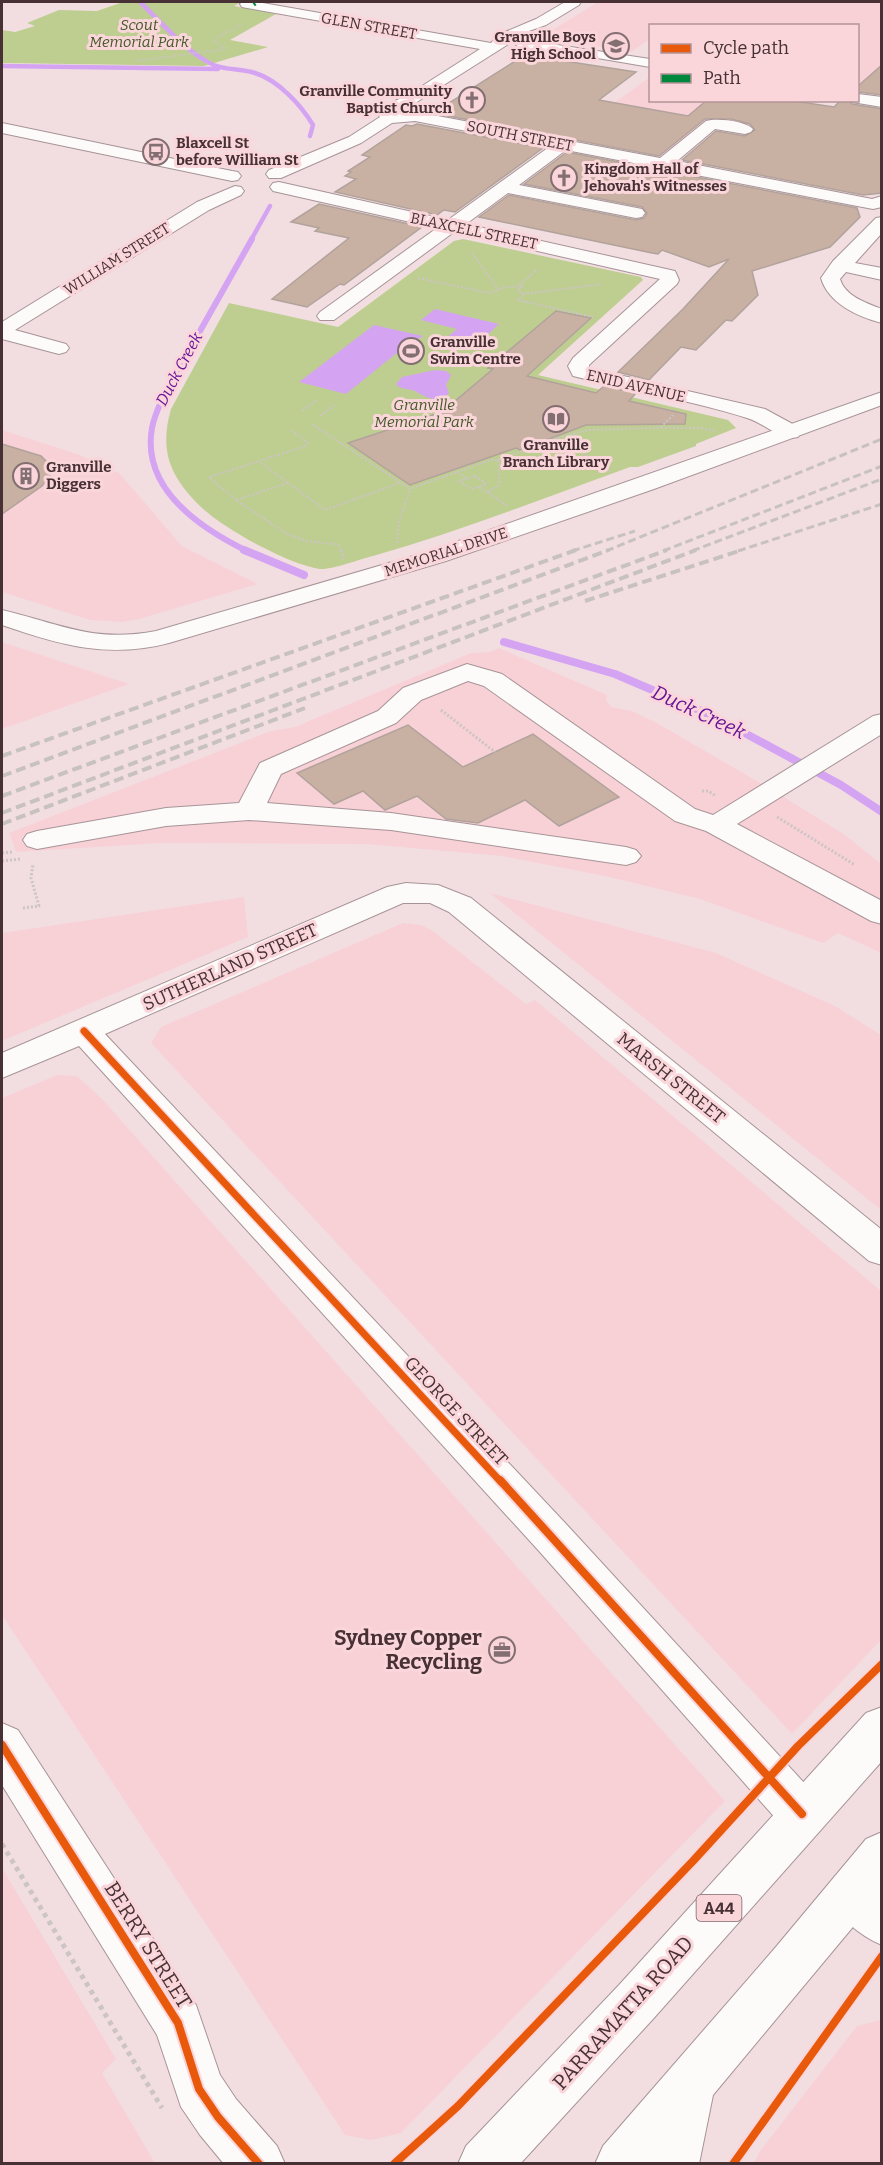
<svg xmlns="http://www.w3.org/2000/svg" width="883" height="2165" font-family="Bitter,serif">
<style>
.built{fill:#f8d1d7}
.green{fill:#bece90}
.water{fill:#d4a4f2}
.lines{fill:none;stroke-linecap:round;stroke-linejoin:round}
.stream-far2{stroke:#d4a4f2;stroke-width:4.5}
.stream-far1{stroke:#d4a4f2;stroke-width:6}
.stream{stroke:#d4a4f2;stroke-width:8}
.building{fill:#c8b1a2;stroke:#b2a29c;stroke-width:1.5}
.minor-casing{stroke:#a79497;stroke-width:2}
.major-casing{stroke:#a79497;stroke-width:2}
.highway-casing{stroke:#a79497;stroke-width:2}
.path-far3{stroke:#ccc4c5;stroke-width:1.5;stroke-dasharray:1.5 1.5;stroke-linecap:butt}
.path-far2{stroke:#ccc4c5;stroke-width:2;stroke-dasharray:2 2;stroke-linecap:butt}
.path-far1{stroke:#ccc4c5;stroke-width:3;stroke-dasharray:2 2;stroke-linecap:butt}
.path{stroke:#ccc4c5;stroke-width:5;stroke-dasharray:4.5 4.5;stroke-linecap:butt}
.minor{fill:#fdfafa;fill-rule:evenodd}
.major{fill:#fdfafa;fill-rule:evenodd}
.highway{fill:#fdfafa;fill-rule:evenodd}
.rail-far1{stroke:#c8c1c2;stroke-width:3;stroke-dasharray:8 4;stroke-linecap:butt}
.rail{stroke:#c8c1c2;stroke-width:4;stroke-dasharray:10 5;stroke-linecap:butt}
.quiet{stroke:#00873e;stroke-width:2;stroke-dasharray:4.5 2;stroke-linecap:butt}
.cycleway-far1-casing{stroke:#fad6db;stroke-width:10}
.cycleway-casing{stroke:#fad6db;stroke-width:12}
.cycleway-far1{stroke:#e8590c;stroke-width:7}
.cycleway{stroke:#e8590c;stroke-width:8}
.labels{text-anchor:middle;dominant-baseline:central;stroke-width:6;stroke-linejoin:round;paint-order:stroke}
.far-park-label{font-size:15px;font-style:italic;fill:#445928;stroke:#fad6db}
.far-street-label{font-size:15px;fill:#473134;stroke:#fad6db}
.far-poi-label{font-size:15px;font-weight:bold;fill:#473134;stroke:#fad6db;text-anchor:start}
.far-water-label{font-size:16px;font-style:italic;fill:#691599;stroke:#fad6db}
.shield{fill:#fad6db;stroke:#7d6266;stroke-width:1.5}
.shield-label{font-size:16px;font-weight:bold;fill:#473134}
.street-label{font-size:18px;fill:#473134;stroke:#fad6db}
.water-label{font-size:20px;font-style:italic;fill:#691599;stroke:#fad6db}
.near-poi-label{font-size:21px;font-weight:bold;fill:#473134;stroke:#fad6db;text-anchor:end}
.near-street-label{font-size:21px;fill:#473134;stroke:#fad6db}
</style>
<rect width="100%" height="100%" fill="#f2dee1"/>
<g class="built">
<polygon points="598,2 881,2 881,95 858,91 858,26 650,26 650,39 631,52 541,37"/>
<polygon points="650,77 650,100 780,101 746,128 711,122 669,156 601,143 646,109 614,103"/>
<polygon points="2,430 80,455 119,473 182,546 258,584 139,619 122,622 90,620 2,592"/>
<polygon points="2,642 129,684 2,729"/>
<polygon points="499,648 607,695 606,700 611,707 632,711 657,723 779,794 845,835 881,864 881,953 838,933 823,943 700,899 605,876 502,856 366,844 161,843 16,852 9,833 271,731 295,727 471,653 490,652"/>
<polygon points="490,893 716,953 835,1006 881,1035 881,1210"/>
<polygon points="244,897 248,937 2,1041 2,933"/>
<polygon points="403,923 421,925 433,931 526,1004 535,1000 881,1291 881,1640 792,1734 151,1043 161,1027"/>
<polygon points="57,1075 77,1076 103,1100 725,1801 401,2133 371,2140 345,2135 2,1615 2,1098"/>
<polygon points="2,1868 116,2059 102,2073 155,2163 2,2163"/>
<polygon points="881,2020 881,2163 754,2163 760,2151 857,2026"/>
</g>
<g class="green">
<polygon points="123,2 242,2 234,6 276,14 230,40 268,47 204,66 2,63 2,30 15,32 35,26 27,23 59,10 97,11"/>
<path d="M463 239 641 277 643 280 538 375 728 420 736 428 696 444V446L638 467H630C545 498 460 531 373 556 360 559 332 570 320 569 289 565 222 528 200 506 170 476 159 451 171 409L229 303 338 327 454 241Z"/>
</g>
<g class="water">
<polygon points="435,309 499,324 487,335 491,336 477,348 444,340 457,329 421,320"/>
<polygon points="374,325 423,336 417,340 414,339 346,394 299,382"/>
<path d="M435 370 446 371 451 375 446 385 449 393 444 398C431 401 426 397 415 391 407 388 401 390 396 384L402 377Z"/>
</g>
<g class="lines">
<g class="stream-far2">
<path d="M140 2C161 22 181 46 206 61 221 71 239 68 255 73 278 80 301 105 313 125L310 136"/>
<polyline points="2,66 218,69"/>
<polyline points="251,240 270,206"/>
</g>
<path class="stream-far1" d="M247 551C200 528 141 489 152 428 154 416 160 404 165 393L252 239"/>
<g class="stream">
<polyline points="244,550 304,575"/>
<polyline points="504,642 615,674 713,716 841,785 882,812"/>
</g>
</g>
<g class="building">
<polygon points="525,55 636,72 599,100 688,116 707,100 787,100 834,107 841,100 849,100 852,104 882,109 882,193 863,195 682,160 716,131 745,136 755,130 750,124 731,119 705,119 659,156 433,113"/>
<polygon points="882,65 882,95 858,92 858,86"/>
<polygon points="417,124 543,148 455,212 444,210 437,215 335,192 356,179 345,176 351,172 348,171 370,157 362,155 406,125 412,126"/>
<polygon points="567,152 857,208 860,217 830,247 752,271 758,295 732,321 726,320 696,350 681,347 649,380 618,372 683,309 729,259 709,267 662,250 658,254 652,253 479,217 509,195 636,220 644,218 647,213 642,207 524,184"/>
<polygon points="319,204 422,227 344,285 340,284 307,307 272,299 349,238 315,231 319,228 291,222"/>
<polygon points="556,311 591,318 527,376 596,393 604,386 636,393 629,401 686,414 685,424 586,425 520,450 516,448 410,485 348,443 442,412 493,369 488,368"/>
<polygon points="2,444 41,456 51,466 52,473 42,486 2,514"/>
<polygon points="408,725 463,767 533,734 619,797 559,826 525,800 478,823 446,819 417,796 385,810 363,791 334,804 297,773"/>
</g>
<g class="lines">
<defs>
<g id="minor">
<path d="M242 2H257L491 43 498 35 536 19 565 2H581L579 5 546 25 526 32 537 37 538 42 650 59V67L562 52 523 49 516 45 522 41H510L507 45 412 105 422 107 424 110 422 113 660 158 706 121C718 118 745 121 753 129L751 132 745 134 715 129 677 161 872 199 882 196V207L873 209 566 150 519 185 642 209 645 213 642 217 636 218 508 193 466 224 675 271 679 280 677 284 589 365V368L765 409 798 427 801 432 798 437C779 441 765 423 747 418 691 400 631 391 573 376L568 366 573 358 660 279 454 232 334 320H320L317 316 320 312 437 228 273 191 270 187 273 183 279 182 448 220 549 147 415 121 392 123 361 143 281 178H269L266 174 269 170 349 137 380 117 376 112 378 109 408 95 480 49 247 8 242 7 240 4Z"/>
<polygon points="858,94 882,97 882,107 852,102 851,100 858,100"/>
<polygon points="2,123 232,171 238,172 241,176 238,180 232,181 2,133"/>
<polygon points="235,186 241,187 244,191 241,195 209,210 15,330 66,344 69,348 66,352 59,354 2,339 2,322 197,202"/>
<path d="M882 217V233L855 263 882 268V280L846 272 840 279C845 296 866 303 882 309V323C858 317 828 303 821 278L833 261 876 218Z"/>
<polygon points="467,664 502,674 695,809 713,815 873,716 882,714 882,734 737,824 882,901 882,924 871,921 706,831 675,821 484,686 468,681 421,700 396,723 281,774 267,803 391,813 626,847 636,850 641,856 636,862 626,865 391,830 249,820 166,826 37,849 27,846 23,840 27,834 37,831 166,808 239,803 260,763 378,711 403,688"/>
<polygon points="406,883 438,885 471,898 882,1230 882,1265 869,1261 449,912 430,903 403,903 105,1034 567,1525 818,1798 825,1814 818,1830 802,1837 786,1830 539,1551 79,1046 2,1078 2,1053 387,887"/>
<polygon points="2,1723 18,1730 196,2005 220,2075 236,2099 277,2146 285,2164 224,2164 200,2135 181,2107 157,2035 2,1785"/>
<path d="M852 1869 869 1876 882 1888V1945C858 1935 838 1917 828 1893L835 1876Z"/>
</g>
<path id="major" d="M882 392V405L654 489 446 561 169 643C108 659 60 645 2 625V610C61 624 93 643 156 631L430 551Z"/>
<g id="highway">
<polygon points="882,1707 882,1761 653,2019 520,2164 458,2164 466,2146 619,1985 866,1713"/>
<polygon points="882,1832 882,1892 713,2095 699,2164 595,2164 603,2146 775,1948 866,1839"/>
</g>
</defs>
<use href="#minor" class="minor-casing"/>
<use href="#major" class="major-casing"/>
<use href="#highway" class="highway-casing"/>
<polyline class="path-far3" points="136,61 226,49 214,41 215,38 242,24"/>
<g class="path-far2">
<polyline points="472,253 498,289"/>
<polyline points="418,278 489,293 506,287 523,286 518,290 523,294 518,300 593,317"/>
<polyline points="519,285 538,269"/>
<polyline points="523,294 602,284"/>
<polyline points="302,411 318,399"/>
<polyline points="320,416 336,404"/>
<polyline points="312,424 410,489 457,472 467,479"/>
<polyline points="661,428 699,428 716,431"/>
<polyline points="558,438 587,430 660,428 673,415"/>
<polyline points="498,460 557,438 610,471"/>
<polyline points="261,463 325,510 400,483"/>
<polyline points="457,472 491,460 498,460 500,485 488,492"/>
<polygon points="475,476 487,484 472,489 459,481"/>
<polyline points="288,483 236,500 287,534 306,541 335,544 339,545 341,551"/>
<polyline points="479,487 508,506"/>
<polyline points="236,500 209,477 306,446 308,443 291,430"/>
<polyline points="397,543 399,522 410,489"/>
</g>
<g class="path-far1">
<polyline points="341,550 344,559"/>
<polyline points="441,710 495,752"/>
<polyline points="702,791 708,791 716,796"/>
<polyline points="777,817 855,865"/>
<polyline points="2,853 12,852"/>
<polyline points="2,861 20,859"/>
<polyline points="23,908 39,906 31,878 33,864"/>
</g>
<g class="path">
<polyline points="2,1844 162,2108"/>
<polyline points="394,2164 458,2106 741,1810"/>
</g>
<use href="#minor" class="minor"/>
<use href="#major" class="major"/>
<use href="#highway" class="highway"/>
<g class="rail-far1">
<polyline points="572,551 635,531"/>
<polyline points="606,551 882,439"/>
<polyline points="663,551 882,466"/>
<polyline points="692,551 882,479"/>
<polyline points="738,551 882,504"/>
</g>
<g class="rail">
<polyline points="585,601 742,550"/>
<polyline points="2,756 576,550"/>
<polyline points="2,776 609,550"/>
<polyline points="2,796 667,550"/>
<polyline points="2,813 696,550"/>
<polyline points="2,824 305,708"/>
</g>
<polyline class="quiet" points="253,2 256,6"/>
<defs>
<polyline id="cycleway-far1" points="84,1031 501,1482"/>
<g id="cycleway">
<polyline points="500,1480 802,1814"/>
<polyline points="2,1745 178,2023 199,2089 218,2117 259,2164"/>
<polyline points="394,2164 458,2106 693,1861 798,1746 882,1664"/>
<polyline points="733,2164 882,1956"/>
</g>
</defs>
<use href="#cycleway-far1" class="cycleway-far1-casing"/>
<use href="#cycleway" class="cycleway-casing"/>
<use href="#cycleway-far1" class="cycleway-far1"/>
<use href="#cycleway" class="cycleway"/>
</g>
<defs>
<symbol id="school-ring" viewBox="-11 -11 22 22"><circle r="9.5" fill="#fad6db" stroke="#836e71" stroke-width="1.5"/><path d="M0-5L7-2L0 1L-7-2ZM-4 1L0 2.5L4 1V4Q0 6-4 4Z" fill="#836e71"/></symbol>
<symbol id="church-ring" viewBox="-11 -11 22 22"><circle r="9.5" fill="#fad6db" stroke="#836e71" stroke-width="1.5"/><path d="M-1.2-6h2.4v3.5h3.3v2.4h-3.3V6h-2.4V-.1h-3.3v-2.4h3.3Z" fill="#836e71"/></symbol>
<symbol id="bus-ring" viewBox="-11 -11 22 22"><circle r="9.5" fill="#fad6db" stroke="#836e71" stroke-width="1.5"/><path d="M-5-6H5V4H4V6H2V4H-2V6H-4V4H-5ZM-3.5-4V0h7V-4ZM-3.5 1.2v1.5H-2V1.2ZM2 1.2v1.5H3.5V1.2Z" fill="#836e71"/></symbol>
<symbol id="stadium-ring" viewBox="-11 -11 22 22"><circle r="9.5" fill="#fad6db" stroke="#836e71" stroke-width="1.5"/><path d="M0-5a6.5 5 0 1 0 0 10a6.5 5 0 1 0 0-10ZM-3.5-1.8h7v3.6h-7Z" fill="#836e71"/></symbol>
<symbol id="library-ring" viewBox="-11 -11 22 22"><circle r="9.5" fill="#fad6db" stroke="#836e71" stroke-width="1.5"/><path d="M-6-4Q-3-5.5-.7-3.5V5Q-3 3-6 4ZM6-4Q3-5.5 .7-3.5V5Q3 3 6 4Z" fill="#836e71"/></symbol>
<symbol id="building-ring" viewBox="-11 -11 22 22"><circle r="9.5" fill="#fad6db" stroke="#836e71" stroke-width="1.5"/><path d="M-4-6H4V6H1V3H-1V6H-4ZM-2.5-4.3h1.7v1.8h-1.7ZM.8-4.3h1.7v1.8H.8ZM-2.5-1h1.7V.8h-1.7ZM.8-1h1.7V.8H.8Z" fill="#836e71"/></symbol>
<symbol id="office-ring" viewBox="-11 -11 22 22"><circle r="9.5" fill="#fad6db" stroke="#836e71" stroke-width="1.5"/><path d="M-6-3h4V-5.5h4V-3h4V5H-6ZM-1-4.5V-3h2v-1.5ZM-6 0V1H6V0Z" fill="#836e71"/></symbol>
</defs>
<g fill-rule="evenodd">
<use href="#school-ring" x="601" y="31" width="30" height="30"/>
<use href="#church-ring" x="457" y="85" width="30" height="30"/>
<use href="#bus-ring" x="141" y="137" width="30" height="30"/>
<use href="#church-ring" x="549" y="163" width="30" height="30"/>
<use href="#stadium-ring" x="396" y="336" width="30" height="30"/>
<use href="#library-ring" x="541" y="404" width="30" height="30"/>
<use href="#building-ring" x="11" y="461" width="30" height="30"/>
<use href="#office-ring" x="487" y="1635" width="30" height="30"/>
</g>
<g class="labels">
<g class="far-park-label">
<text x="139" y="25">Scout<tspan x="139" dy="17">Memorial Park</tspan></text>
<text x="424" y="405">Granville<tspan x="424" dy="17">Memorial Park</tspan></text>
</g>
<g class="far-street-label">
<text transform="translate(369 26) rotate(10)">GLEN STREET</text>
<text transform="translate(520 136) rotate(11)">SOUTH STREET</text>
<text transform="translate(474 231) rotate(12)">BLAXCELL STREET</text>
<text transform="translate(117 259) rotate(-32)">WILLIAM STREET</text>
<text transform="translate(636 386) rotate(13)">ENID AVENUE</text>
<text transform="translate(446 552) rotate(-18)">MEMORIAL DRIVE</text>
</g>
<g class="far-poi-label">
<text x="596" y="37" text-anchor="end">Granville Boys<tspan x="596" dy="17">High School</tspan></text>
<text x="452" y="91" text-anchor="end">Granville Community<tspan x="452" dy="17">Baptist Church</tspan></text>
<text x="176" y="143">Blaxcell St<tspan x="176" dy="17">before William St</tspan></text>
<text x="584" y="169">Kingdom Hall of<tspan x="584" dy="17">Jehovah's Witnesses</tspan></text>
<text x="430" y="342">Granville<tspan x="430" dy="17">Swim Centre</tspan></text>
<text x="556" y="445" text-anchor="middle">Granville<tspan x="556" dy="17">Branch Library</tspan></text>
<text x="46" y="467">Granville<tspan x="46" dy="17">Diggers</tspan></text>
</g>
<g class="far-water-label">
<text transform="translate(179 369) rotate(-62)">Duck Creek</text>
</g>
<rect class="shield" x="696.5" y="1895" width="45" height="26" rx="4.5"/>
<g class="shield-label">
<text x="719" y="1908">A44</text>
</g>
<g class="street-label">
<text transform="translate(230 967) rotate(-24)">SUTHERLAND STREET</text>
<text transform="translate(671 1078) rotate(39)">MARSH STREET</text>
<text transform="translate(456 1411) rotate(47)">GEORGE STREET</text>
</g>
<g class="water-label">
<text transform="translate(699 712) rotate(25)">Duck Creek</text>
</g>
<g class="near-poi-label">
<text x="482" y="1638">Sydney Copper<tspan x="482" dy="24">Recycling</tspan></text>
</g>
<g class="near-street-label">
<text transform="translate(148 1945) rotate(58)">BERRY STREET</text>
<text transform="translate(623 2013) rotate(-48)">PARRAMATTA ROAD</text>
</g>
</g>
<rect width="883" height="2165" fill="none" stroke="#473134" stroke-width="6"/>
<rect x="649" y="24" width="210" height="78" fill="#fad6db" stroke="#b29498" stroke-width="1.5"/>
<rect x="661" y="44" width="30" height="9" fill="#e8590c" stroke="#b29498" stroke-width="1.5"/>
<text x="703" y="54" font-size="18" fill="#473134">Cycle path</text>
<rect x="661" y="74" width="30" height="9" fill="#00873e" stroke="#b29498" stroke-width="1.5"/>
<text x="703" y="84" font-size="18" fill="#473134">Path</text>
</svg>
